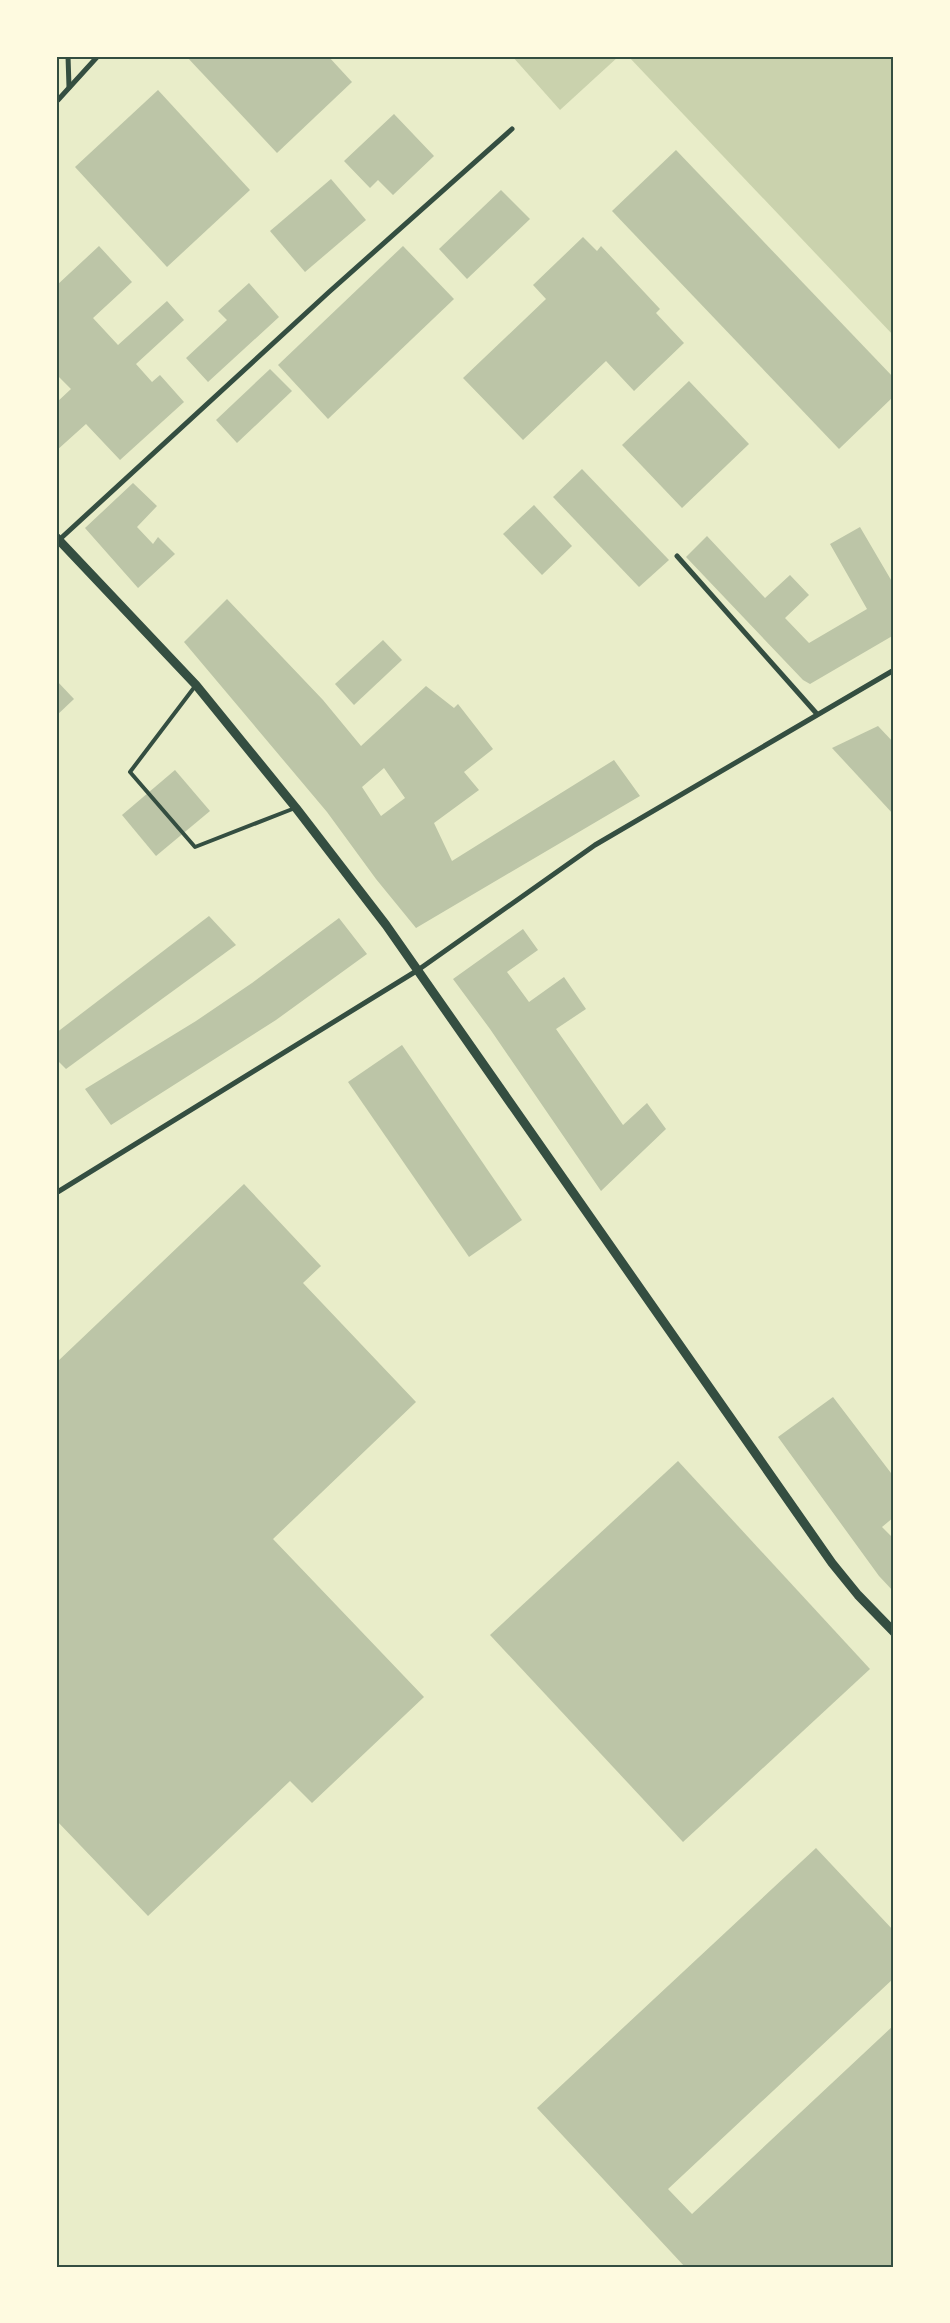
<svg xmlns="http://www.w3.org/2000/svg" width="950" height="2323" font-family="Helvetica,sans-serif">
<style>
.green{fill:#cad2ad}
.building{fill:#bcc5a7;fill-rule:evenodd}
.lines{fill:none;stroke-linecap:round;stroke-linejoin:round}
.service{stroke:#344e41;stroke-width:4}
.minor{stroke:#344e41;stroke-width:5}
.tertiary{stroke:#344e41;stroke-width:9}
.neatline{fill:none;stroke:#344e41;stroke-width:2}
</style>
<rect width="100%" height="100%" fill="#e9edc9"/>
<g class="green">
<polygon points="512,56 619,56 560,110"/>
<polygon points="628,56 894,56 894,336"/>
</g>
<g class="building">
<polygon points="186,56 328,56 352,82 277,153"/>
<polygon points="158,90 250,190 167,267 75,167"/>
<polygon points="394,114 434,156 393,195 378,180 370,188 344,161"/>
<polygon points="676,150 894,378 894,396 839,449 612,211"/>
<polygon points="331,179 366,220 305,272 270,231"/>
<polygon points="501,190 530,219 467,279 439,249"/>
<polygon points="583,237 597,251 601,246 660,309 656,313 684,343 634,391 606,361 523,440 463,378 546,299 533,285"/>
<polygon points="99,246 132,282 93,318 118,345 167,301 184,320 136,364 152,382 160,375 184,402 120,460 86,424 56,451 56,403 71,389 56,374 56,286"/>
<polygon points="403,246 454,299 328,419 278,365"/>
<polygon points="249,283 279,317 208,382 186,358 227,320 218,311"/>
<polygon points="270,369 292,391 237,443 216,420"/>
<polygon points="689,381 749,444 682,508 622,445"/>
<polygon points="582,469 669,560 639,587 553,497"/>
<polygon points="133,483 157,506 137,527 153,544 158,537 175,554 138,588 85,528"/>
<polygon points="534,505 572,546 542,575 503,534"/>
<polygon points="860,527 894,585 894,635 810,684 803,680 686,557 707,536 765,598 790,575 809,595 785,618 809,643 867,609 830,544"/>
<path d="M227 599 323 700 361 746 426 686 454 708 458 704 493 749 464 772 479 790 434 823 452 861 614 760 640 796 416 928 376 879 327 812 184 642ZM384 768 405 798 381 816 362 787Z"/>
<polygon points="383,640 402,660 354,705 335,684"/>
<polygon points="56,680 74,699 56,716"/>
<polygon points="878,726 894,743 894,815 832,748"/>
<polygon points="175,770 210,811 156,856 122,815"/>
<polygon points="209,916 236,945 66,1069 56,1059 56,1033"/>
<polygon points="339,918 367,954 276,1020 111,1125 85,1089 196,1021 252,983"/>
<polygon points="523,929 538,950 507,972 529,1002 564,977 586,1009 556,1029 623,1125 647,1103 666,1129 601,1191 490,1029 453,979"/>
<polygon points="402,1045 522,1220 469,1257 348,1082"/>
<polygon points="244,1184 321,1266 303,1283 416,1402 273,1539 424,1697 312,1803 290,1781 148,1916 56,1820 56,1363"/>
<polygon points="833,1397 894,1477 894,1517 882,1527 894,1539 894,1592 879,1576 778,1437"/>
<polygon points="678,1461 870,1669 683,1842 490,1635"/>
<polygon points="816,1848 894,1931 894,1978 668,2189 692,2214 894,2025 894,2267 685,2267 537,2108"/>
</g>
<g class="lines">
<polyline class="service" points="196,685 130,772 195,847 295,808"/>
<g class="minor">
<polyline points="68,56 69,87"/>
<polyline points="58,100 98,56"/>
<polyline points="59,540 329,292 512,129"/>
<polyline points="677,556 817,714"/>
<polyline points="56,1193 418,970 595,845 894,670"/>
</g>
<polyline class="tertiary" points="56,537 196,685 296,808 386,925 832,1563 858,1595 894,1632"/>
</g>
<rect width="950" height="2323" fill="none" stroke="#fefae0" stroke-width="115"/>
<rect x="58" y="58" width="834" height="2208" class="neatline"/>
</svg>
